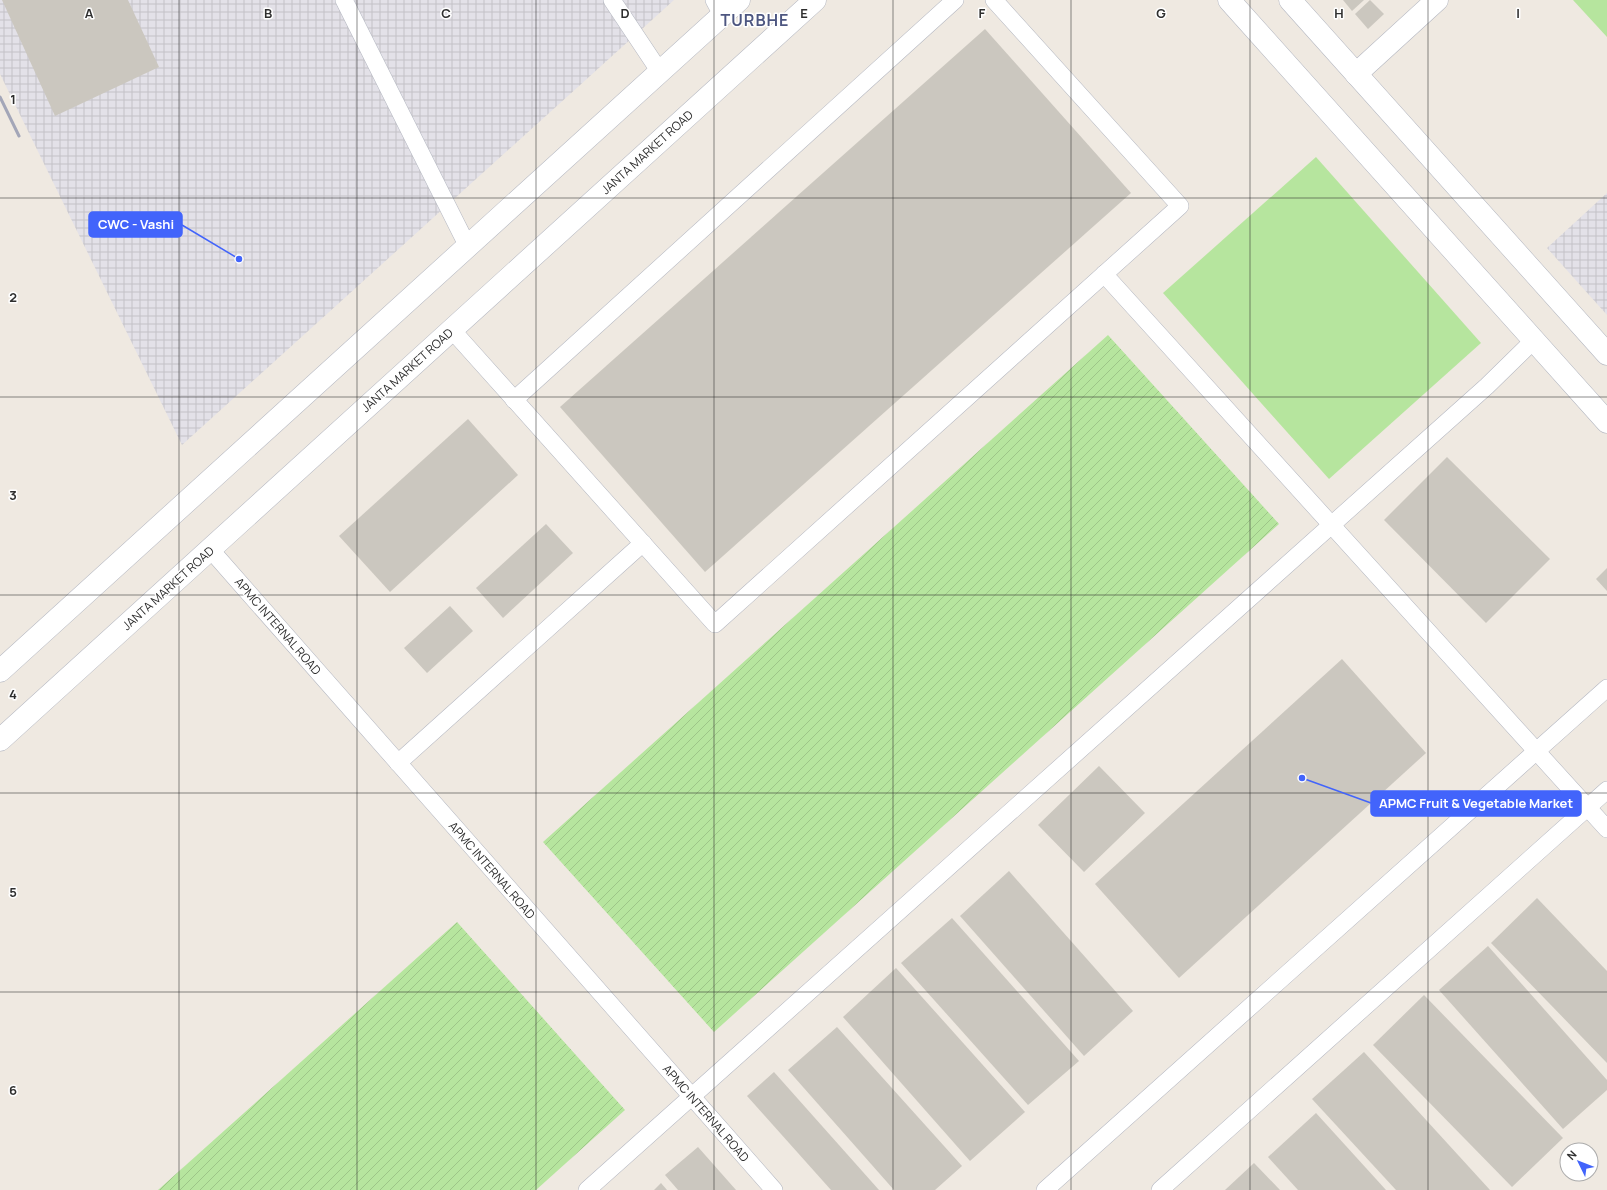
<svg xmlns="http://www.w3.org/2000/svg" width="1607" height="1190" font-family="Manrope,sans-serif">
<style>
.industrial{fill:url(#industrial-grid)}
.park{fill:#b6e59e}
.garden{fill:url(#garden-furrows)}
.building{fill:#cbc7bf}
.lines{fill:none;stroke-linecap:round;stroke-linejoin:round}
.service-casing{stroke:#b4b7c1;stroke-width:18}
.minor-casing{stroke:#b4b7c1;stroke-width:23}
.tertiary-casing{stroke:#b4b7c1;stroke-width:23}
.secondary-casing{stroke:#b4b7c1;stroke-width:23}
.service{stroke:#fff;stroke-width:17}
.minor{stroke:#fff;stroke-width:22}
.tertiary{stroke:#fff;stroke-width:22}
.secondary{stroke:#fff;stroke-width:22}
.rail{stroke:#a3a6b8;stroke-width:3}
.grid{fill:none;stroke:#2e2e2e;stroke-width:1;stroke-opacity:0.55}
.labels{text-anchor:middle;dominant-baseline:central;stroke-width:3;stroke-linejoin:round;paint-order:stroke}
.street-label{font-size:12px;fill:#2e2e2e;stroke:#fff}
.district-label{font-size:16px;font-weight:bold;letter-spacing:1px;fill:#4d5680;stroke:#fff}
.grid-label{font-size:13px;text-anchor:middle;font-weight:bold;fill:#2e2e2e;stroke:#fff;stroke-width:3;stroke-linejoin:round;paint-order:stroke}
.leader{fill:none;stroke:#4264fb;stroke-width:1.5}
.callout-dot{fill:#4264fb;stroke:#fff;stroke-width:1.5}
.callout{fill:#4264fb;stroke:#4264fb;stroke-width:1.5}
.callout-label{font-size:13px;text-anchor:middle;font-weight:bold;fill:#fff}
</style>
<defs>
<pattern id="industrial-grid" width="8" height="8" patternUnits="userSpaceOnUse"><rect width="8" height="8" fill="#e3e1e8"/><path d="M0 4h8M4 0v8" fill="none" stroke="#c3c1c7"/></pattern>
<pattern id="garden-furrows" width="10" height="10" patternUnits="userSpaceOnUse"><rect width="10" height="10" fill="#b6e59e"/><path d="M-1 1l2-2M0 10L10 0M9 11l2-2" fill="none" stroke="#9dc588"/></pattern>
</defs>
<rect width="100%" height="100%" fill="#efe9e1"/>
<g class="industrial">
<polygon points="0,0 674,0 182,445 0,74"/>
<polygon points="1607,193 1607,315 1547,248"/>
</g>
<g class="park">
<polygon points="1573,0 1607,0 1607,37"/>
<polygon points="1316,157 1481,343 1329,479 1163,293"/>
</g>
<g class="garden">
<polygon points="1108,335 1279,524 714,1032 543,842"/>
<polygon points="457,922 625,1110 536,1190 158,1190"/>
</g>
<g class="building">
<polygon points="2,0 128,0 159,67 55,116"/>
<polygon points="1343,0 1364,0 1352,11"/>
<polygon points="1370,0 1384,14 1368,29 1355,14"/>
<polygon points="985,29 1131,193 705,572 560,407"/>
<polygon points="468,419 518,475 390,592 339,536"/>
<polygon points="1447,457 1550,559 1486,623 1384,520"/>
<polygon points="546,524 573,553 503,618 476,588"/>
<polygon points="1607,568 1607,591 1596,579"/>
<polygon points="450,606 473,631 427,673 404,648"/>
<polygon points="1342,659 1426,753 1179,978 1095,884"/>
<polygon points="1099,766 1145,813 1084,872 1038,825"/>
<polygon points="1009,871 1133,1011 1084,1056 960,916"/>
<polygon points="1537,898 1607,971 1607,1063 1491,943"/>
<polygon points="952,918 1079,1061 1028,1105 901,963"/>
<polygon points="1488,946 1607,1080 1607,1090 1563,1129 1439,990"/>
<polygon points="896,968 1025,1112 970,1161 843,1017"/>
<polygon points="1424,995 1563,1138 1512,1187 1373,1045"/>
<polygon points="837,1027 962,1166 935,1190 894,1190 788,1070"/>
<polygon points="1364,1052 1490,1190 1396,1190 1312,1099"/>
<polygon points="774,1072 879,1190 831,1190 747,1096"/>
<polygon points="1316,1113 1386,1190 1298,1190 1268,1157"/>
<polygon points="698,1147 736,1190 678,1190 665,1175"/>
<polygon points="1254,1163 1280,1190 1225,1190"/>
<polygon points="661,1183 667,1190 654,1190"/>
</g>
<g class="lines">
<defs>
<g id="service">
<polyline points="344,0 468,247"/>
<polyline points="612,0 660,72"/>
<polyline points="714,0 722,15"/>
<polyline points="1104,274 1607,829"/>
<polyline points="452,330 715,624 1180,206 994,0"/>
<polyline points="514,400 955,0"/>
<polyline points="210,549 774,1190"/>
<polyline points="398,763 643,543"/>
<polyline points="587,1190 1487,386 1534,340"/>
<polyline points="1045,1190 1607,688"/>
<polyline points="1160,1190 1607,790"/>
</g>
<polyline id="minor" points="1356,74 1437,0"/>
<g id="tertiary">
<polyline points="1229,0 1607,422"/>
<polyline points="1290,0 1607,354"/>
</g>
<g id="secondary">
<polyline points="0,671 739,0"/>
<polyline points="0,740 815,0"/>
</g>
</defs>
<use href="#service" class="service-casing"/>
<use href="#minor" class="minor-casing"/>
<use href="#tertiary" class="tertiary-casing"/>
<use href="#secondary" class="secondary-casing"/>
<use href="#service" class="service"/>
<use href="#minor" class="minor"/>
<use href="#tertiary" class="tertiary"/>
<use href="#secondary" class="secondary"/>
<polyline class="rail" points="0,97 19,136"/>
</g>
<path class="grid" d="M179 0V1190M357 0V1190M536 0V1190M714 0V1190M893 0V1190M1071 0V1190M1250 0V1190M1428 0V1190M0 198H1607M0 397H1607M0 595H1607M0 793H1607M0 992H1607"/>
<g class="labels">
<g class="street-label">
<text transform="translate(647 152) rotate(-42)">JANTA MARKET ROAD</text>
<text transform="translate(407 370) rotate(-42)">JANTA MARKET ROAD</text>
<text transform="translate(168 588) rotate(-42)">JANTA MARKET ROAD</text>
<text transform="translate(278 626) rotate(49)">APMC INTERNAL ROAD</text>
<text transform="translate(492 870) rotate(49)">APMC INTERNAL ROAD</text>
<text transform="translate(706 1113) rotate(49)">APMC INTERNAL ROAD</text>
</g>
<g class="district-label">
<text x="755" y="20">TURBHE</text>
</g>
</g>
<g class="grid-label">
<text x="89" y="18">A</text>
<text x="268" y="18">B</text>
<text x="446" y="18">C</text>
<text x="625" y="18">D</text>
<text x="804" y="18">E</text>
<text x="982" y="18">F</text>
<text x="1161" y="18">G</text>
<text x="1339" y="18">H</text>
<text x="1518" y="18">I</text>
<text x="13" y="104">1</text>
<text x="13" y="302">2</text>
<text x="13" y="500">3</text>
<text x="13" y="699">4</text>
<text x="13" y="897">5</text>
<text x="13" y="1095">6</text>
</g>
<path class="leader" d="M239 259L182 225M1302 778L1371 803"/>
<g class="callout-dot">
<circle cx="239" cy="259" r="4"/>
<circle cx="1302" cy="778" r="4"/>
</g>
<g class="callout">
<rect x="89" y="212" width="93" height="25" rx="4"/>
<rect x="1371" y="791" width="210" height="25" rx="4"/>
</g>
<g class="callout-label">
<text x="136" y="229">CWC - Vashi</text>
<text x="1476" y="808">APMC Fruit &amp; Vegetable Market</text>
</g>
<g transform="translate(1579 1162) rotate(313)"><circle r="19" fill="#ffffff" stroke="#ababab"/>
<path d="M0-3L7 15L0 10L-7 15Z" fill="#4264fb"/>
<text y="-6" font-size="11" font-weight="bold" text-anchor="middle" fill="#2e2e2e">N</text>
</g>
</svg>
